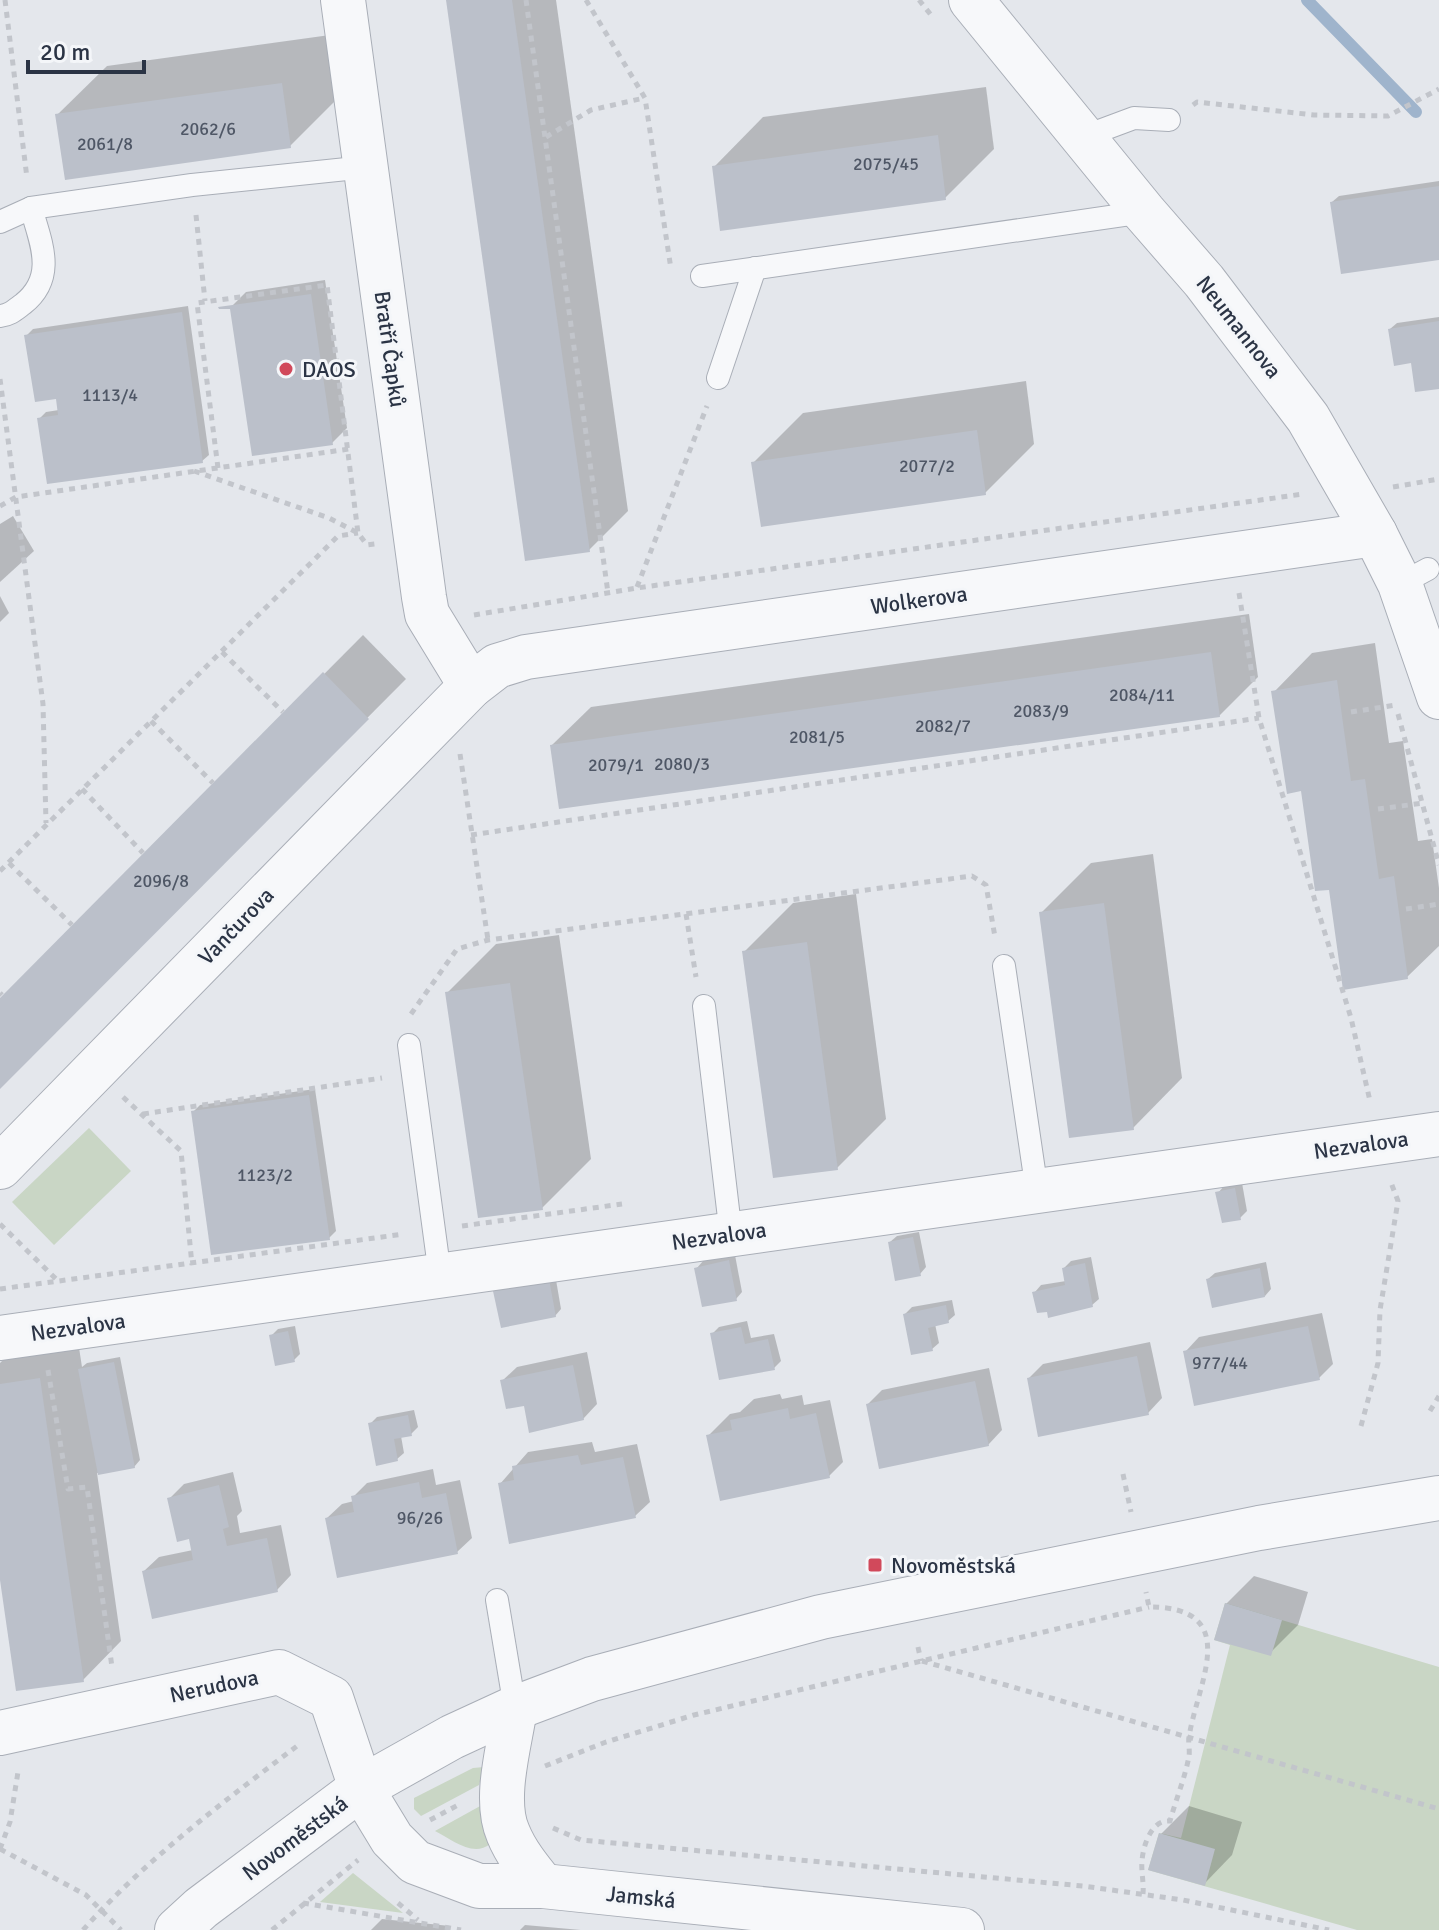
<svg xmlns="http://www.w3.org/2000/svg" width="1439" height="1930" font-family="Signika,sans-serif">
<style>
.green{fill:#c9d6c5}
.shadow{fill:#0003}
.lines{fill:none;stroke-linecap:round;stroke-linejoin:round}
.stream{stroke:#9fb4cc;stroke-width:12}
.building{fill:#bbc0ca}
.service-casing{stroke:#a9aeb7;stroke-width:24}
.minor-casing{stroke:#a9aeb7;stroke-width:46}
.tertiary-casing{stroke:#a9aeb7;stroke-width:46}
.path{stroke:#c2c5cb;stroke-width:5;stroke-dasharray:6 6;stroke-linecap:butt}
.service{stroke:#f7f8fa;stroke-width:22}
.minor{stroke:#f7f8fa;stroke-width:44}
.tertiary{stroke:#f7f8fa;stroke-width:44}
.poi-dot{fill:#d1495b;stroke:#f4f6f9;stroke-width:3}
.labels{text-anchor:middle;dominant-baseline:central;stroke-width:6;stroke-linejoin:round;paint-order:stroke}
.number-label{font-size:18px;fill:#4f5766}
.street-label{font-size:22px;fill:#2b3445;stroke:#f4f6f9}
.poi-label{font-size:22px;fill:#2b3445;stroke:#f4f6f9;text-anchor:start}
</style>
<rect width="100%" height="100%" fill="#e4e7ec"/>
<g class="green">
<polygon points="89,1128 131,1171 54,1245 12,1202"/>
<polygon points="1225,1603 1439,1667 1439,1930 1357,1930 1148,1870 1159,1833 1181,1838 1230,1645 1214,1640"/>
<polygon points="484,1767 479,1785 421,1816 414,1809 414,1798 473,1768"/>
<path d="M482 1805 490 1844C473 1858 451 1839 435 1831Z"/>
<polygon points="353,1873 403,1913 320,1902"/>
</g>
<g class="shadow">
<polygon points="448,0 556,0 628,511 589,550"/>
<polygon points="330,35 339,97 290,146 57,115 107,66"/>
<polygon points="986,87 994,149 945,198 714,167 763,117"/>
<polygon points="1439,181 1439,258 1332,202 1339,196"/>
<polygon points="325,280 347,428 332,443 232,306 246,292"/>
<polygon points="188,306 209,455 202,461 39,419 46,412 59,410 57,397 26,336 33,329"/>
<polygon points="1439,317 1439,387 1413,361 1390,329 1397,323"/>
<polygon points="1026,381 1034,444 985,493 753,463 803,413"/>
<polygon points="13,516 34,551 0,582 0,524"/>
<polygon points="0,596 9,613 0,622"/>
<polygon points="1249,614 1258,677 1219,716 552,745 591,707"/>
<polygon points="363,635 406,679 0,1087 0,1000"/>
<polygon points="1375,643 1389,743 1403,741 1418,841 1432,839 1439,888 1439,946 1407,977 1331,888 1274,692 1312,653"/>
<polygon points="1153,854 1182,1078 1133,1128 1041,913 1091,863"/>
<polygon points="856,894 886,1119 837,1168 744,952 793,903"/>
<polygon points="559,935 591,1159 542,1208 447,993 496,944"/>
<polygon points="315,1089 336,1231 329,1238 193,1112 200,1105"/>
<polygon points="1242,1183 1247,1211 1240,1218 1218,1193 1224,1186"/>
<polygon points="919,1232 926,1267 920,1274 890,1242 897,1236"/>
<polygon points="735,1255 742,1292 736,1299 697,1268 703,1261"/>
<polygon points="1091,1257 1099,1299 1092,1305 1035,1292 1041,1285 1066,1281 1064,1268 1071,1261"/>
<polygon points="1266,1262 1271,1289 1265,1296 1208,1279 1215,1273"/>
<polygon points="555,1274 561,1309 555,1316 496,1292 502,1285"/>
<polygon points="952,1300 955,1315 948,1321 935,1324 939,1343 932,1349 905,1314 912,1307"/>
<polygon points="1322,1313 1333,1364 1319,1378 1185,1352 1199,1337"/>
<polygon points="747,1321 751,1338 774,1334 781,1361 774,1368 712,1334 719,1327"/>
<polygon points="295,1326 300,1354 294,1360 271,1336 278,1329"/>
<polygon points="78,1341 82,1367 87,1363 120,1357 140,1460 134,1467 97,1473 121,1641 83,1680 0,1564 0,1363 14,1349"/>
<polygon points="1150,1342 1162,1398 1148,1413 1029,1378 1043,1364"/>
<polygon points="587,1352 597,1404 583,1419 526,1404 502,1381 517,1367"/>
<polygon points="989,1368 1002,1430 988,1445 868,1404 882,1390"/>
<polygon points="780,1394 782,1399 802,1395 804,1405 830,1400 843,1462 829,1476 708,1436 730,1414 740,1412 754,1399"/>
<polygon points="414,1410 418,1427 411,1434 401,1436 404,1453 397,1459 370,1424 377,1417"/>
<polygon points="592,1442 595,1452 637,1444 650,1502 635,1516 500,1484 528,1452"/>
<polygon points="433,1469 436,1485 460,1480 472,1538 457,1552 327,1518 342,1504 354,1501 353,1497 367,1483"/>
<polygon points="233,1472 242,1511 237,1516 240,1533 281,1525 291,1575 277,1590 144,1571 159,1557 193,1550 190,1537 170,1498 184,1484"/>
<polygon points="1254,1576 1308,1592 1298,1625 1270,1653 1226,1604"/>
<polygon points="1189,1806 1242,1822 1232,1855 1204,1884 1161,1834"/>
<polygon points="382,1919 450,1926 450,1930 371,1930"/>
<polygon points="525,1925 581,1930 520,1930"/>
</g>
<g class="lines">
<polyline class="stream" points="1307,0 1416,112"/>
</g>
<g class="building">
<polygon points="446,0 512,0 590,552 525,561"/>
<polygon points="282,83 291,148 65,180 55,114"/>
<polygon points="938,135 946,200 720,231 712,166"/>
<polygon points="1439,186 1439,260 1341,274 1330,202"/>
<polygon points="311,294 333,445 252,456 230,309 219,309 218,307"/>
<polygon points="182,312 203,463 47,484 37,418 58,415 56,399 35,402 24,335"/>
<polygon points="1439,321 1439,389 1415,392 1411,363 1394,366 1388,329"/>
<polygon points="977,430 986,495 761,527 751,462"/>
<polygon points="1211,652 1220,717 559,809 550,745"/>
<polygon points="323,672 369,719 0,1089 0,998"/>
<polygon points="1337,680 1351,781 1365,779 1379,879 1394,876 1408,979 1343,990 1329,890 1315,891 1301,791 1287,794 1271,691"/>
<polygon points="1104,903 1134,1130 1069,1138 1039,912"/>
<polygon points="807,942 838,1170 773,1178 742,951"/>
<polygon points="510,983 543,1210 478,1218 445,992"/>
<polygon points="309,1095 330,1240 211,1255 191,1111"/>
<polygon points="1235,1188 1241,1220 1222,1223 1215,1192"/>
<polygon points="913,1237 921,1276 895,1281 888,1242"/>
<polygon points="729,1260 737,1301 702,1307 694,1268"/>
<polygon points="1085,1263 1093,1307 1048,1318 1047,1312 1037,1313 1032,1292 1065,1285 1062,1268"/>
<polygon points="1260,1268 1265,1297 1212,1308 1206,1279"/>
<polygon points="549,1279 556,1317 501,1328 493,1291"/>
<polygon points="946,1305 949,1323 928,1328 933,1351 911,1355 903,1314"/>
<polygon points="1308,1326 1320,1380 1194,1406 1183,1351"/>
<polygon points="741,1327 745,1344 768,1339 775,1370 719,1380 710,1333"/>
<polygon points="288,1331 295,1362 275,1366 269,1335"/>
<polygon points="1137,1356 1149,1415 1038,1437 1027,1378"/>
<polygon points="114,1362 135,1468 98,1475 78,1369"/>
<polygon points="573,1365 584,1420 529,1433 524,1406 506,1409 500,1380"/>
<polygon points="40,1378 84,1682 16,1691 0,1580 0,1384"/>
<polygon points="975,1381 989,1446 879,1469 866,1404"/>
<polygon points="788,1408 790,1419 816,1413 830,1478 720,1501 706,1435 732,1430 730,1420"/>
<polygon points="408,1415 412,1436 394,1439 398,1461 376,1466 368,1423"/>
<polygon points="578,1455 581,1465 623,1457 636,1518 509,1544 498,1483 514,1480 512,1466"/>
<polygon points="419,1482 422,1498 446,1493 458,1554 337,1578 325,1518 354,1512 351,1496"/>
<polygon points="219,1485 229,1527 223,1529 227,1546 267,1538 278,1592 152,1619 142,1571 193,1560 189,1539 177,1542 167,1498"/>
<polygon points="1225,1603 1282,1620 1271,1656 1214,1640"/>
<polygon points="1159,1833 1215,1849 1205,1886 1148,1870"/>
</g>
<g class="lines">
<defs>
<g id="service">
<polyline points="1083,137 1134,118 1169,120"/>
<polyline points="0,222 31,208 192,185 366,167"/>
<polyline points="702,276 1144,212"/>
<path d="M0 316C10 315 15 310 23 304 57 277 41 243 31 208"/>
<polyline points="718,378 755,268"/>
<polyline points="1400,584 1428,569"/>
<polyline points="1004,966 1037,1191"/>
<polyline points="704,1006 731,1235"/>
<polyline points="409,1045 440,1275"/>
<polyline points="497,1600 515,1708"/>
</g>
<g id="minor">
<polyline points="343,0 424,597 427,614 471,686"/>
<polyline points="971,0 1144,212 1204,281 1308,418 1375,534 1400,584 1439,697"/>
<polyline points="0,1167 471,686 497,666 526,657 1375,534"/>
<polyline points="0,1338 1439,1134"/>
<polyline points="0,1733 279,1672 331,1698 361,1788"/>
</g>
<g id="tertiary">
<path d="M515 1708C510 1743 493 1799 508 1833 516 1853 530 1870 543 1886"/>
<polyline points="361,1788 392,1839 415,1862 479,1886 543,1886 962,1930"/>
<polyline points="177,1930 201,1908 361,1788 452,1737 515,1708 592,1679 821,1617 1259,1528 1439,1498"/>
</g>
</defs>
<use href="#service" class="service-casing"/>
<use href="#minor" class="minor-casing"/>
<use href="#tertiary" class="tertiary-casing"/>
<g class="path">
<polyline points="5,0 27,178"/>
<polyline points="526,0 608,593"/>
<polyline points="586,0 645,98 671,269"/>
<polyline points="919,0 931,15"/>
<polyline points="1193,105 1197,102 1314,115 1388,116 1439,89"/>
<polyline points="546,137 591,110 644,98"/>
<polyline points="196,215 205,301"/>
<polyline points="0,379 43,704 46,823"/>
<polyline points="218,468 197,303 327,285 358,533"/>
<polyline points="194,471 329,518 358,533 367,545 375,544"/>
<polyline points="1393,487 1439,479"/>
<polyline points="0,506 16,497 349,449"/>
<polyline points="637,587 707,406"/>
<polyline points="1239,593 1259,718 1351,1018 1370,1101"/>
<polyline points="474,615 637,588 1303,494"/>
<polyline points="222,652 283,712"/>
<polyline points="1351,712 1396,705"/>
<polyline points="1398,714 1439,865"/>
<polyline points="151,721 213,783"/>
<polyline points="460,754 488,940"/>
<polyline points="82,789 143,853"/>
<polyline points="1378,809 1424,803"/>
<polyline points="471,835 1259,718"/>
<polyline points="9,863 72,925"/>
<polyline points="0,871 338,536 358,533"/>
<polyline points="1406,909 1439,904"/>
<polyline points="686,914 696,977"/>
<polyline points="0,993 2,995"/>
<polyline points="411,1014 457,949 488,940 972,876 986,885 995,937"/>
<polyline points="123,1097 181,1151 192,1265"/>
<polyline points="143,1114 382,1078"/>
<polyline points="0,1224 56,1279"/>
<polyline points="462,1226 622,1204"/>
<polyline points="0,1289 404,1234"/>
<polyline points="48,1370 68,1489 87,1487 112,1667"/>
<polyline points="1430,1411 1439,1396"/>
<polyline points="1361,1426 1378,1363 1380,1310 1398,1201 1390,1180"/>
<polyline points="1123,1474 1131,1512"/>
<polyline points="918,1647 921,1661"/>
<polyline points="922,1661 1439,1809"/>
<polyline points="545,1766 606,1742 694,1715 1149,1607"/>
<polyline points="430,1820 460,1804"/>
<polyline points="553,1828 581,1840 1083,1886 1183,1900 1329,1930"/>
<polyline points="0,1849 10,1822 18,1772"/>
<polyline points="0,1849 86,1895 121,1930"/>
<path d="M1143 1894C1144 1882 1141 1872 1142 1861 1143 1845 1152 1819 1170 1821 1176 1799 1185 1778 1189 1756 1190 1750 1188 1743 1189 1737 1197 1684 1244 1607 1149 1607L1146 1592"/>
<polyline points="303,1903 461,1930"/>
<polyline points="398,1903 418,1920"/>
<path d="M83 1930C145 1860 227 1799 301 1743"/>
<polyline points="272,1930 358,1860"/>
</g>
<use href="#service" class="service"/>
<use href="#minor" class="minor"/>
<use href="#tertiary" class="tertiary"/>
</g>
<g class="poi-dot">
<circle cx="286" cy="369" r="8"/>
<rect x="867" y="1557" width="16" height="16" rx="4"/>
</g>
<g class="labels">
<g class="number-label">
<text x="208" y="129">2062/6</text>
<text x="105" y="144">2061/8</text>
<text x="886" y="164">2075/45</text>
<text x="110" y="395">1113/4</text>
<text x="927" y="466">2077/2</text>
<text x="1142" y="695">2084/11</text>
<text x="1041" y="711">2083/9</text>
<text x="943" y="726">2082/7</text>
<text x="817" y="737">2081/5</text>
<text x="682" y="764">2080/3</text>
<text x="616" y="765">2079/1</text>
<text x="161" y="881">2096/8</text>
<text x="265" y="1175">1123/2</text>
<text x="1220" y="1363">977/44</text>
<text x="420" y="1518">96/26</text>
</g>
<g class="street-label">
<text transform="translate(1239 327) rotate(52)">Neumannova</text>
<text transform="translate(390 349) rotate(82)">Bratří Čapků</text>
<text transform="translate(919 600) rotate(-8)">Wolkerova</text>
<text transform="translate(236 926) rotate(-46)">Vančurova</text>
<text transform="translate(1361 1145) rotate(-8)">Nezvalova</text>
<text transform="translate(719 1236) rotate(-8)">Nezvalova</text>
<text transform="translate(78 1327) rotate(-8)">Nezvalova</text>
<text transform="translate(214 1686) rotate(-12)">Nerudova</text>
<text transform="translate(295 1838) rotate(-37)">Novoměstská</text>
<text transform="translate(641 1897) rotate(6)">Jamská</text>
</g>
<g class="poi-label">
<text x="302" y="369">DAOS</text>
<text x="891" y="1565">Novoměstská</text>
</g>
</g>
<path d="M28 60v12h116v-12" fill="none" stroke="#2b3445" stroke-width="4"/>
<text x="40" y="60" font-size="24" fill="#2b3445" stroke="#f4f6f9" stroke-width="6" paint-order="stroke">20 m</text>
</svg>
